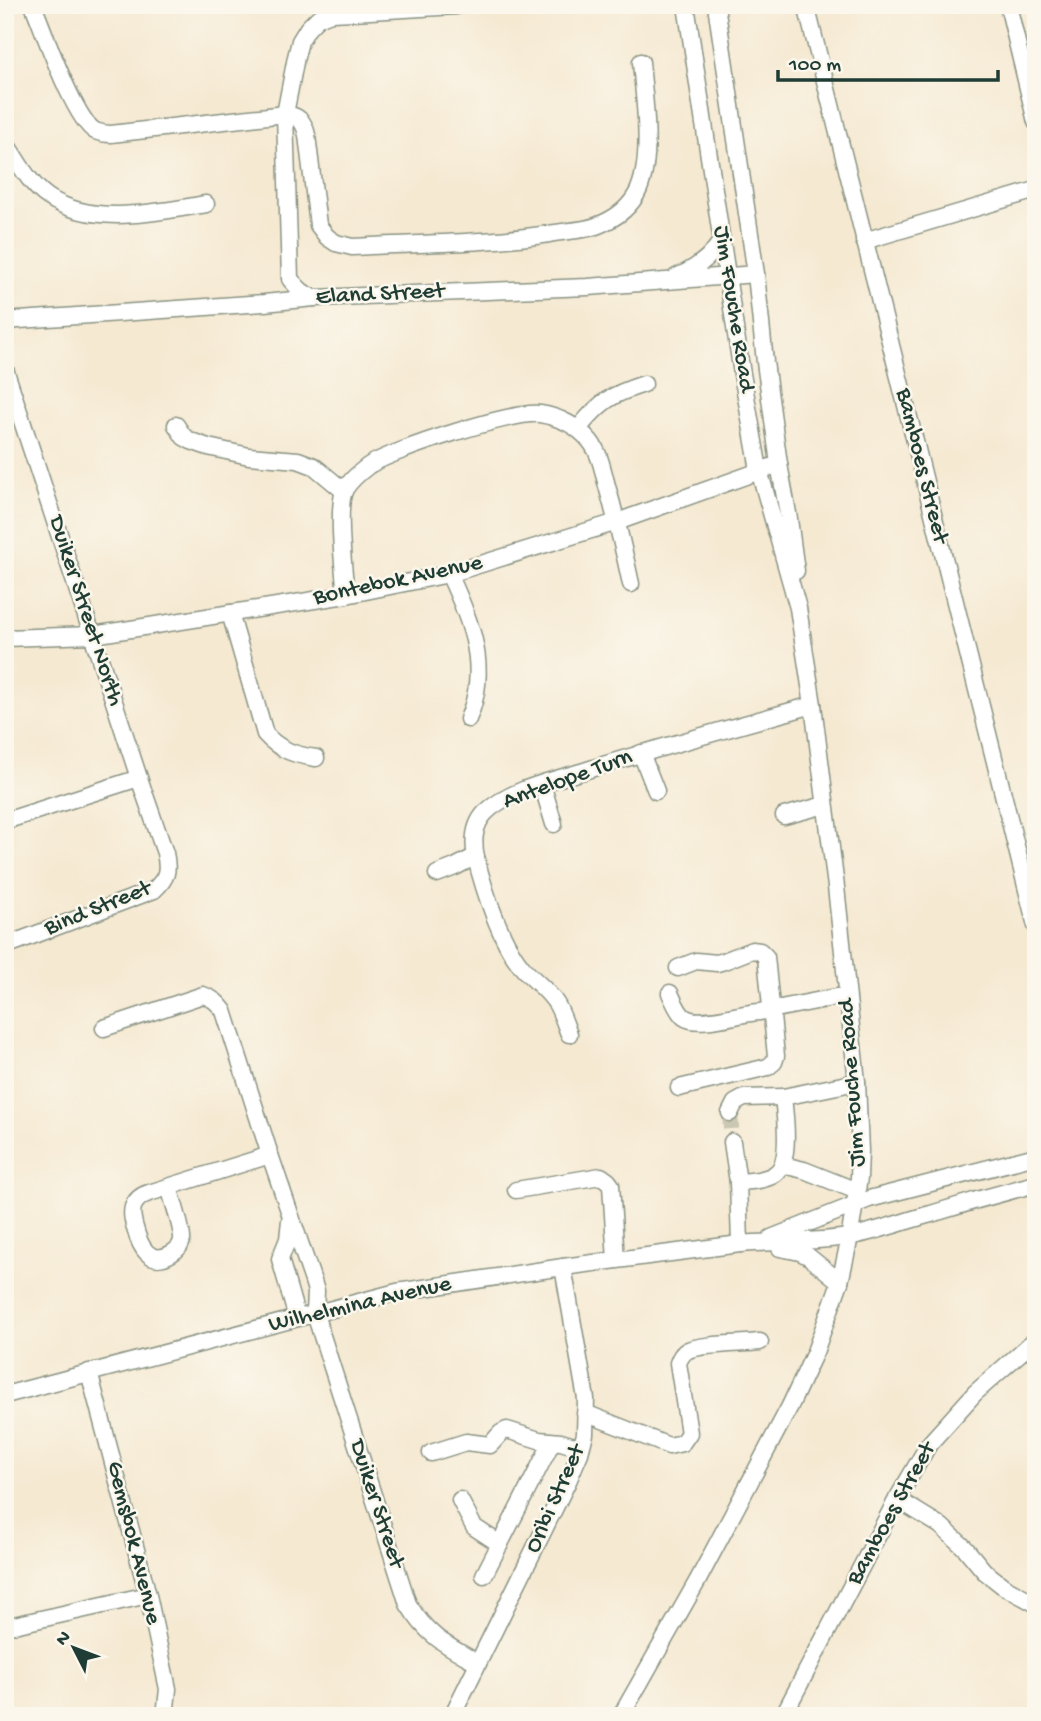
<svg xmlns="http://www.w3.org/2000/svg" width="1041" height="1721" font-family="'Gochi Hand',sans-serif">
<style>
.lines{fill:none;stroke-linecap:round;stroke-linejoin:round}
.minor-tunnel{stroke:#cac7b2;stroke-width:16;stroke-dasharray:16 8;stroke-linecap:butt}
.minor-casing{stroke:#8a9383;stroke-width:19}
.minor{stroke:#fff;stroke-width:16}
.labels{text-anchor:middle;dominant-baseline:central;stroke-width:5;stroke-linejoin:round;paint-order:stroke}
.street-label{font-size:24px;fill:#1f3d34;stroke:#fbf7ec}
</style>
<rect width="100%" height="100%" fill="#fbf7ec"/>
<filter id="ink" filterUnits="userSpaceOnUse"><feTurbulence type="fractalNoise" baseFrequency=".0143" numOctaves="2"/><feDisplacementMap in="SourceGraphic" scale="14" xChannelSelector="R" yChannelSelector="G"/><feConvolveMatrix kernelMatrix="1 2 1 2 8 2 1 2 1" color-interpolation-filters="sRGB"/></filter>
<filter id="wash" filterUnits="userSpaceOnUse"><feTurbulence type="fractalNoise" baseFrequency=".00686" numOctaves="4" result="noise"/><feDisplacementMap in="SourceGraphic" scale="28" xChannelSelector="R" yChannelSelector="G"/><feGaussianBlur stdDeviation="1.57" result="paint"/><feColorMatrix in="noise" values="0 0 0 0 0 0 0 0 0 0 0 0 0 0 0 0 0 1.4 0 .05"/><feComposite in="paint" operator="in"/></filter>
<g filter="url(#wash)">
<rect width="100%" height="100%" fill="#f5e9d2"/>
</g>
<g filter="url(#ink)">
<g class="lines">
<polyline class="minor-tunnel" points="730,1113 732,1142"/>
<defs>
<g id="minor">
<path d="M33 5C44 31 74 119 95 131 100 133 106 134 111 134L285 114C299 116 304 121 307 135L318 225 327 237 336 243 352 247C417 243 484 244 549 234 564 231 581 231 596 226 615 219 631 208 639 189 653 155 644 99 641 62"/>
<polyline points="716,5 756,274 765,362 779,464 789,519 796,571"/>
<polyline points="806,5 1036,926"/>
<polyline points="1008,5 1036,122"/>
<polyline points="353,12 456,6"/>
<path d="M5 142C18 161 29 184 48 197 92 227 157 212 206 204"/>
<polyline points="864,241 1036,190"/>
<path d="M676 277C696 269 711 257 722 240"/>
<path d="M314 298C303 294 298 288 290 279L285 114 296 57 300 41 308 28 318 18 331 13 353 12V5"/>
<polyline points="5,321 264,303 314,298 588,287 756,274"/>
<path d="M5 369 139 778 165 853C169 871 167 878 154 890L5 946"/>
<polyline points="176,425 184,437 191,441 208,447 249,456 298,460 314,466 344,491"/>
<path d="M578 429C601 401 610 395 644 384"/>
<path d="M449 574C471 621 490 668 468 719"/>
<path d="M346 595C344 574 336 505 345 489 350 481 360 472 368 466 390 451 515 410 540 414 559 417 578 426 590 441 600 453 603 471 607 486 616 518 624 551 631 584"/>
<path d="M230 613 265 734C279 750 295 755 316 758"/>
<polyline points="5,638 93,635 346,595 449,574 617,522 779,464"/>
<polyline points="641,753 656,791"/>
<polyline points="542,784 554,824"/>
<polyline points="784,816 825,805"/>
<polyline points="5,821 139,778"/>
<polyline points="437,874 455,867 476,856"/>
<polyline points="678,968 696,961 717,963 724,961 752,950 760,951 766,957 776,1056 774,1062 768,1067 679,1088"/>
<path d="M670 993C674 1001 677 1011 684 1017 699 1028 742 1012 760 1012L847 995"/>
<path d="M104 1028 203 995C213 998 218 1003 224 1011L270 1155 313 1281 316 1291 315 1314 408 1604C428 1637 446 1645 478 1663"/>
<path d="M569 1034C565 1024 562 1014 557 1005 548 989 531 979 521 966 500 940 484 890 476 858 473 842 473 826 485 813 509 789 556 780 587 770 662 747 737 726 813 705"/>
<polyline points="730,1113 735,1103 744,1098 783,1097"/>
<polyline points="732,1142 738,1182"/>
<polyline points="783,1165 804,1170 857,1191"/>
<path d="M169 1187C172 1198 183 1230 182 1240 181 1246 177 1250 172 1253 150 1267 140 1247 135 1228 133 1221 131 1214 133 1207 136 1199 142 1195 149 1193L270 1155"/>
<polyline points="516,1190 601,1176 608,1181 611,1185 616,1260"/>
<polyline points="290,1220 288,1239 280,1259 297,1318"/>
<polyline points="771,1238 869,1199 1036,1156"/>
<path d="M740 1244 738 1182C750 1181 766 1181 776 1173 791 1162 785 1114 783 1097L857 1082"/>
<polyline points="780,1248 800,1252 808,1256 840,1282"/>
<polyline points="89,1372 148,1595 168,1689 165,1716"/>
<path d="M5 1395 397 1292 563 1267 740 1244C777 1241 816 1243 853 1236 880 1230 905 1221 931 1214 966 1203 1001 1193 1036 1184"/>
<path d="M585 1413 669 1446 682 1443 689 1433 678 1363C680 1358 682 1353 688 1350 702 1344 742 1344 760 1342"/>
<polyline points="431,1453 466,1442 490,1445 501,1433 507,1430 539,1440 561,1442 581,1448"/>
<polyline points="897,1499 941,1526 965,1548 984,1571 1003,1586 1036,1604"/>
<polyline points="460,1500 474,1527 500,1544"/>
<polyline points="484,1575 552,1442"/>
<polyline points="5,1627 148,1595"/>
<polyline points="452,1716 568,1481 580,1453 585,1434 586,1399 563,1267"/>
<polyline points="621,1716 698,1580 790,1406 815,1352 840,1282 848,1246 859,1178 860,1151 857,1082 836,887 813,705 798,608 759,470 742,374 686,5"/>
<polyline points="783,1716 897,1499 929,1444 975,1393 1036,1339"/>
</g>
</defs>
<use href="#minor" class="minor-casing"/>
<use href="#minor" class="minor"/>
</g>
</g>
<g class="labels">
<g class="street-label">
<text transform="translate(380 295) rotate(-3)">Eland Street</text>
<text transform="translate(733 309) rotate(81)">Jim Fouche Road</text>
<text transform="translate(921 466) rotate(76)">Bamboes Street</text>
<text transform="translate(398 581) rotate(-12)">Bontebok Avenue</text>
<text transform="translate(85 611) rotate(72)">Duiker Street North</text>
<text transform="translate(568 780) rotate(-20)">Antelope Turn</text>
<text transform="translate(98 909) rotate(-22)">Bind Street</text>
<text transform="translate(853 1083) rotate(-94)">Jim Fouche Road</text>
<text transform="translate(360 1305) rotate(-13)">Wilhelmina Avenue</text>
<text transform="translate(556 1499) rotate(-66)">Oribi Street</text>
<text transform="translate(376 1504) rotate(72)">Duiker Street</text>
<text transform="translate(892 1514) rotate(-61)">Bamboes Street</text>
<text transform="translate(133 1543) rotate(76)">Gemsbok Avenue</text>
</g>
</g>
<rect width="1041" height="1721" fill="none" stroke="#fbf7ec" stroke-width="28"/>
<g transform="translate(74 1648) rotate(312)" stroke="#fbf7ec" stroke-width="5" paint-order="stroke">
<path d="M0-5L12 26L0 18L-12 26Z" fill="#1f3d34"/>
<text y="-10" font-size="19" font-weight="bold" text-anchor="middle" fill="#1f3d34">N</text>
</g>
<path d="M778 70v10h220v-10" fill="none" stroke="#1f3d34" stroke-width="3.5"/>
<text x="789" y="70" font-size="21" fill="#1f3d34" stroke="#fbf7ec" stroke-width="5" paint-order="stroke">100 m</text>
</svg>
